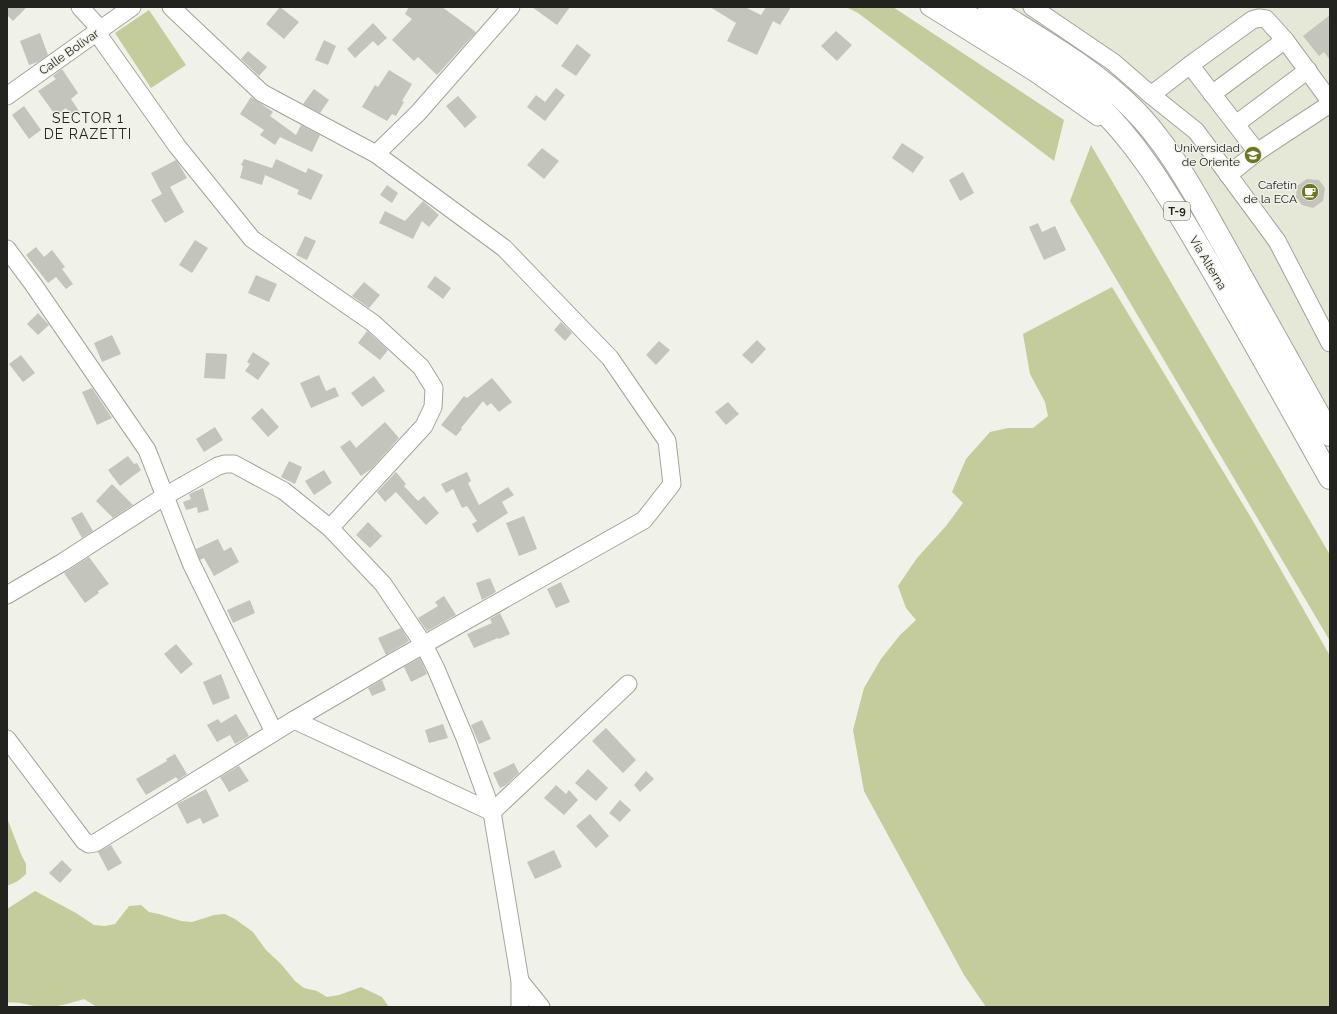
<svg xmlns="http://www.w3.org/2000/svg" width="1337" height="1014" font-family="Raleway,sans-serif">
<style>
.built{fill:#e5e7d7}
.green{fill:#c5cc9b}
.building{fill:#c3c5bc}
.lines{fill:none;stroke-linecap:round;stroke-linejoin:round}
.minor-casing{stroke:#a3a49c;stroke-width:19}
.highway-casing{stroke:#a3a49c;stroke-width:24}
.minor{stroke:#fff;stroke-width:17}
.highway{stroke:#fff;stroke-width:22}
.labels{text-anchor:middle;dominant-baseline:central;stroke-width:3;stroke-linejoin:round;paint-order:stroke}
.shield{fill:#f0f1e8;stroke:#60615c;stroke-width:1}
.shield-label{font-size:11px;font-weight:bold;fill:#232320}
.street-label{font-size:12px;fill:#232320;stroke:#f0f1e8}
.poi-label{font-size:12px;fill:#232320;stroke:#f0f1e8;text-anchor:end}
.quarter-label{font-size:14px;letter-spacing:1px;fill:#232320;stroke:#f0f1e8}
</style>
<rect width="100%" height="100%" fill="#f0f1e8"/>
<polygon class="built" points="1008,7 1330,7 1330,414 1133,95 1078,50"/>
<g class="green">
<polygon points="846,7 893,7 1064,120 1054,161 858,13"/>
<polygon points="149,10 186,65 151,88 115,33"/>
<polygon points="1091,145 1330,555 1330,641 1070,201"/>
<polygon points="1112,287 1253,521 1330,656 1330,1007 986,1007 964,975 864,791 853,730 864,688 881,659 900,635 916,620 906,608 898,586 917,558 946,526 963,503 952,492 966,459 990,432 1008,428 1033,428 1048,416 1045,402 1030,374 1023,334"/>
<polygon points="7,818 21,854 26,864 26,874 18,881 7,886"/>
<path d="M35 891 76 913 94 925 105 926 115 924 129 906 141 905 149 912 159 914 181 921 192 922 214 915 225 914 235 919 253 932 266 950 281 964 295 981 304 988 317 991 327 997 339 995 361 987 382 997 389 1007H97L84 999C71 1003 55 1008 41 1007 29 1006 21 1001 7 1003V909Z"/>
</g>
<g class="building">
<polygon points="7,7 27,7 13,21 7,15"/>
<polygon points="280,7 299,22 284,39 266,24"/>
<polygon points="409,7 442,7 476,32 437,75 418,57 414,61 392,40 412,19 405,14"/>
<polygon points="532,7 570,7 557,25"/>
<polygon points="710,7 745,7 761,15 766,7 791,7 780,25 773,21 757,55 727,41 736,23"/>
<polygon points="1330,15 1330,60 1324,52 1319,56 1303,36"/>
<polygon points="373,23 387,38 378,46 373,41 355,58 347,49"/>
<polygon points="836,31 852,45 837,61 821,46"/>
<polygon points="40,33 48,55 38,62 29,65 20,41"/>
<polygon points="324,40 336,46 328,65 315,60"/>
<polygon points="577,44 591,55 576,76 561,66"/>
<polygon points="248,51 267,67 259,76 241,59"/>
<polygon points="62,69 78,93 71,99 79,111 72,117 66,108 56,116 38,91 56,79 53,76"/>
<polygon points="389,70 412,84 402,101 404,102 396,116 392,114 387,121 362,107 375,85 378,87"/>
<polygon points="556,88 565,95 545,121 527,107 536,95 545,102"/>
<polygon points="314,89 329,100 320,113 303,104"/>
<polygon points="458,96 477,117 465,128 446,106"/>
<polygon points="251,97 273,112 270,116 296,135 301,125 320,135 312,152 280,137 275,145 260,135 264,130 240,114"/>
<polygon points="24,106 41,130 29,139 12,115"/>
<polygon points="902,143 924,157 913,173 892,158"/>
<polygon points="542,148 559,161 544,179 527,165"/>
<polygon points="244,159 272,168 276,159 306,173 308,168 323,175 311,200 297,194 299,190 265,175 262,185 240,178 243,166 241,165"/>
<polygon points="176,160 180,166 187,178 170,187 184,212 165,223 151,200 162,194 151,173"/>
<polygon points="963,172 974,193 960,201 949,180"/>
<polygon points="1307,179 1319,180 1325,188 1323,201 1313,208 1302,205 1296,197 1297,186"/>
<polygon points="387,185 398,193 392,203 380,195"/>
<polygon points="423,201 439,215 429,227 422,221 413,239 379,223 385,211 405,221"/>
<polygon points="1038,223 1042,232 1055,226 1066,250 1044,260 1029,227"/>
<polygon points="305,236 316,241 307,260 296,255"/>
<polygon points="195,240 208,248 192,273 179,265"/>
<polygon points="36,247 44,257 52,250 65,267 62,269 73,284 66,289 56,277 48,283 26,255"/>
<polygon points="256,275 277,284 269,302 248,293"/>
<polygon points="435,276 451,288 443,299 427,287"/>
<polygon points="364,282 380,295 369,308 352,296"/>
<polygon points="38,313 49,325 38,335 27,324"/>
<polygon points="561,322 572,333 565,341 554,330"/>
<polygon points="367,331 388,350 380,360 358,343"/>
<polygon points="112,335 121,354 102,362 94,343"/>
<polygon points="757,340 766,349 752,364 742,355"/>
<polygon points="659,341 670,350 656,365 646,355"/>
<polygon points="253,352 270,363 258,380 245,371 250,364 247,362"/>
<polygon points="206,353 227,354 225,379 204,378"/>
<polygon points="21,355 35,373 23,382 9,364"/>
<polygon points="319,375 326,391 335,387 339,396 311,408 300,383"/>
<polygon points="374,376 385,391 362,407 351,393"/>
<polygon points="492,378 512,402 499,412 491,403 487,406 483,401 461,428 462,429 456,436 441,425 464,396 467,398"/>
<polygon points="92,388 112,418 97,425 82,392"/>
<polygon points="728,402 739,414 726,425 715,412"/>
<polygon points="262,408 279,427 268,437 251,418"/>
<polygon points="385,422 399,438 371,469 361,476 340,447 350,440 356,448"/>
<polygon points="215,427 223,440 204,452 196,439"/>
<polygon points="128,456 134,464 137,463 141,470 120,486 108,470"/>
<polygon points="289,461 302,467 295,484 281,477"/>
<polygon points="324,470 332,483 314,495 305,481"/>
<polygon points="396,472 406,484 404,486 418,501 424,496 439,513 426,525 396,492 385,502 377,492"/>
<polygon points="467,472 471,481 468,483 479,505 508,487 514,495 502,502 508,513 477,533 472,524 477,521 467,506 462,508 453,489 446,493 441,484"/>
<polygon points="112,484 133,505 113,518 96,501"/>
<polygon points="203,488 209,510 198,513 197,507 186,510 183,502 191,499 189,494"/>
<polygon points="82,512 93,531 82,538 71,518"/>
<polygon points="524,516 537,549 519,556 506,523"/>
<polygon points="368,522 382,536 370,548 356,535"/>
<polygon points="218,539 224,551 231,547 239,562 214,576 204,558 200,560 196,549"/>
<polygon points="89,557 109,584 98,591 99,593 85,603 64,573"/>
<polygon points="490,578 496,592 482,600 476,583"/>
<polygon points="561,582 570,602 556,608 547,589"/>
<polygon points="444,596 456,615 427,631 418,618 438,606 435,602"/>
<polygon points="250,600 255,613 233,623 227,610"/>
<polygon points="500,613 510,634 499,639 498,638 474,648 467,634 492,623 490,619"/>
<polygon points="401,628 409,641 386,655 378,638"/>
<polygon points="176,644 193,664 181,674 164,654"/>
<polygon points="420,658 427,674 411,682 404,667"/>
<polygon points="221,674 230,698 213,705 203,682"/>
<polygon points="382,680 386,690 372,696 368,688"/>
<polygon points="236,714 249,736 235,744 230,735 217,742 207,725 218,719 221,723"/>
<polygon points="482,720 491,739 479,744 471,725"/>
<polygon points="443,724 448,738 429,743 425,730"/>
<polygon points="606,728 636,760 623,773 592,741"/>
<polygon points="175,754 187,774 178,780 176,777 146,795 136,779 167,761 166,759"/>
<polygon points="514,763 519,773 506,785 500,788 493,773"/>
<polygon points="239,766 249,781 229,792 220,777"/>
<polygon points="588,769 608,788 596,801 575,783"/>
<polygon points="646,771 654,779 640,792 634,785"/>
<polygon points="556,785 566,794 569,790 578,800 564,815 544,798"/>
<polygon points="206,789 219,816 203,824 200,818 187,824 177,804"/>
<polygon points="620,800 631,810 620,822 609,813"/>
<polygon points="590,814 609,836 596,848 576,826"/>
<polygon points="111,845 122,863 108,871 98,852"/>
<polygon points="554,850 562,867 535,879 527,862"/>
<polygon points="62,860 72,870 60,883 49,873"/>
</g>
<g class="lines">
<defs>
<g id="minor">
<polyline points="80,7 101,30"/>
<polyline points="929,7 1035,73 1098,117"/>
<polyline points="1032,7 1113,62 1151,95 1196,131 1277,241 1330,343"/>
<polyline points="97,33 177,146 252,239 373,323 421,367 434,388 433,407 424,426 330,528 383,584 424,645 436,669 465,738 492,812 520,981 520,1007"/>
<polyline points="1190,65 1257,152"/>
<polyline points="1212,94 1285,40"/>
<polyline points="1151,95 1190,65 1252,20 1259,18 1266,19 1285,40 1330,101"/>
<polyline points="7,96 132,7"/>
<polyline points="1236,124 1308,70"/>
<polyline points="376,154 418,113 511,7"/>
<polyline points="1228,175 1257,152 1330,104"/>
<polyline points="7,249 33,284 147,450 191,563 274,732"/>
<polyline points="7,595 63,562 165,496 218,466 225,464 234,464 284,491 330,528"/>
<polyline points="294,720 492,812 628,684"/>
<polyline points="7,739 84,841 89,844 95,843 294,720 393,662 644,520 672,484 667,441 610,358 504,248 376,154 262,93 171,7"/>
<polyline points="520,981 541,1007"/>
</g>
<g id="highway">
<path d="M954 7C977 22 1001 37 1024 52 1048 66 1072 81 1092 100 1137 141 1168 195 1199 247 1244 323 1287 401 1330 478"/>
<path d="M989 7C1038 38 1091 67 1133 109 1162 138 1184 175 1204 210L1330 435"/>
</g>
</defs>
<use href="#minor" class="minor-casing"/>
<use href="#highway" class="highway-casing"/>
<use href="#minor" class="minor"/>
<use href="#highway" class="highway"/>
</g>
<defs>
<symbol id="university-disc" viewBox="-11 -11 22 22"><circle r="9.5" fill="#6e751e" stroke="#f0f1e8"/><path d="M0-5L7-2L0 1L-7-2ZM-4 1L0 2.5L4 1V4Q0 6-4 4Z" fill="#fff"/></symbol>
<symbol id="cafe-disc" viewBox="-11 -11 22 22"><circle r="9.5" fill="#6e751e" stroke="#f0f1e8"/><path d="M-5.5-4.5H6V0H3Q3 3.5 0 3.5H-2.5Q-5.5 3.5-5.5 0ZM3-3.2v2h1.7v-2ZM-6 4.5H4V6H-6Z" fill="#fff"/></symbol>
</defs>
<g fill-rule="evenodd">
<use href="#university-disc" x="1243" y="145" width="20" height="20"/>
<use href="#cafe-disc" x="1300" y="182" width="20" height="20"/>
</g>
<g class="labels">
<rect class="shield" x="1164" y="202" width="26" height="18" rx="3"/>
<g class="shield-label">
<text x="1177" y="211">T-9</text>
</g>
<g class="street-label">
<text transform="translate(69 52) rotate(-35)">Calle Bolivar</text>
<text transform="translate(1208 263) rotate(59)">Vía Alterna</text>
</g>
<g class="poi-label">
<text x="1240" y="148">Universidad<tspan x="1240" dy="14">de Oriente</tspan></text>
<text x="1297" y="185">Cafetín<tspan x="1297" dy="14">de la ECA</tspan></text>
</g>
<g class="quarter-label">
<text x="88" y="118">SECTOR 1<tspan x="88" dy="16">DE RAZETTI</tspan></text>
</g>
</g>
<rect width="1337" height="1014" fill="none" stroke="#232320" stroke-width="16"/>
</svg>
